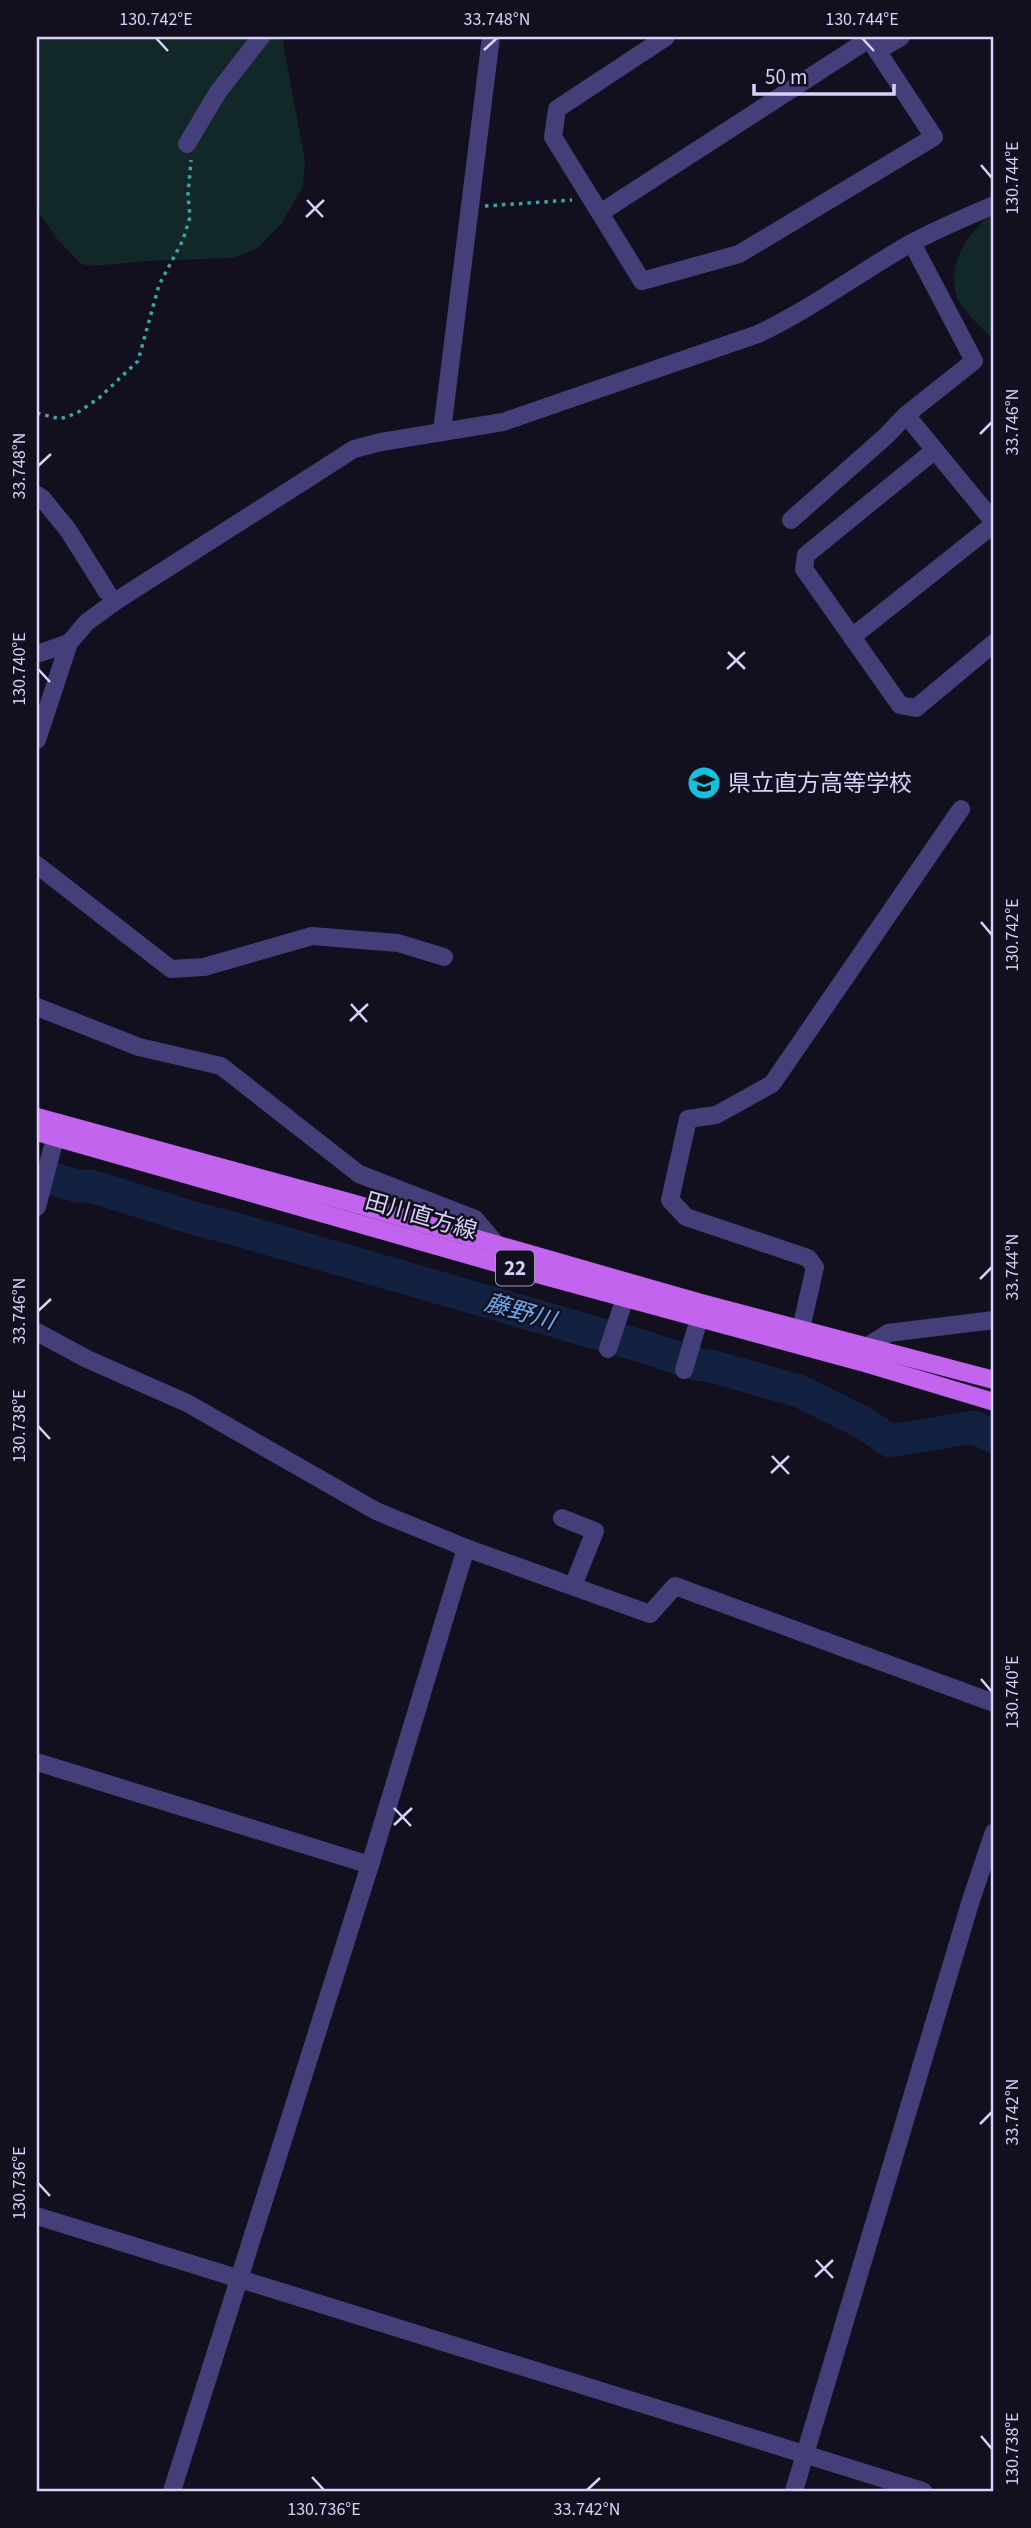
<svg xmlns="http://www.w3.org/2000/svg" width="1031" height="2528" font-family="'Source Sans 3','Noto Sans JP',sans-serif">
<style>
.green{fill:#122728}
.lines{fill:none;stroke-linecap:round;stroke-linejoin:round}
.river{stroke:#12213f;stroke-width:33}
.path{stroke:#3aa5a4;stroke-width:3.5;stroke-dasharray:3.5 5;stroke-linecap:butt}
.minor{stroke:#443f78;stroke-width:18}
.major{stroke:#c264ee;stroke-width:18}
.ticks{fill:none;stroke:#d8d1fa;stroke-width:2.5}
.labels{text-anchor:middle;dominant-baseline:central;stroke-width:5;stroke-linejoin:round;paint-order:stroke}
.shield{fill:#120f1e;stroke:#9d97b8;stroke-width:2}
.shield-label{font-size:21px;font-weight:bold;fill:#d8d1fa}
.poi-label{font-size:23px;fill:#d8d1fa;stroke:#120f1e;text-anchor:start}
.street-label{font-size:23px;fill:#d8d1fa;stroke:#120f1e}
.water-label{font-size:24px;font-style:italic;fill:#6aaaef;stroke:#120f1e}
.neatline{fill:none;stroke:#d8d1fa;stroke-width:2.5}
.ticks-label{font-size:18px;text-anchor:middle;fill:#d8d1fa}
</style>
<rect width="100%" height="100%" fill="#120f1e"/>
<g class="green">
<polygon points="37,37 282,37 305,161 303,187 281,224 257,249 232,258 147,261 92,266 81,264 57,239 37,210"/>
<path d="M994 212V341C982 327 958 309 955 290 949 257 971 231 994 212Z"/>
</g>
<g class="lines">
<polyline class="river" points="37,1174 77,1186 91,1186 193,1218 235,1229 645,1347 695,1364 711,1366 799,1391 864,1423 890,1441 974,1427 994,1437"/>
<g class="path">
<polyline points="485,206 572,200"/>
<polyline points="37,413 60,419 77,413 99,398 138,361 159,285 183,240 190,217 188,195 191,160"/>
</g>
<g class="minor">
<polyline points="666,37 557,109 553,137 642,281 739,254 934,137 868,37"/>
<polyline points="877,51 901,37"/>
<polyline points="187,144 218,92 261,37"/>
<polyline points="600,213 869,39"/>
<polyline points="906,415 994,522"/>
<polyline points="442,431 491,37"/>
<polyline points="935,450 806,555 804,569 900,705 916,708 994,643"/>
<polyline points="37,495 42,498 68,530 107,592"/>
<polyline points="791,520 886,436 906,415 974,361 912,243"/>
<polyline points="852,637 994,524"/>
<polyline points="37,654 69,643"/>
<path d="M37 740 69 643 87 622 116 601 354 449 381 442 503 422 758 334C811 309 856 275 906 246 935 230 964 218 994 205"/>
<polyline points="37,865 171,969 204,967 312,936 398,943 444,957"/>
<polyline points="37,1007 139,1047 221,1066 359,1174 475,1219 497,1245 496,1252"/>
<polyline points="37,1207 59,1123"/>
<polyline points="37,1332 87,1359 187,1403 376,1511 466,1548 650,1614 675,1586 994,1703"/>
<polyline points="798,1342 815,1267 808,1258 686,1217 670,1200 688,1119 716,1115 772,1084 961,809"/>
<polyline points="868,1346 888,1333 994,1320"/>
<polyline points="608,1349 625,1298"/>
<polyline points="684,1370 699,1319"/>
<polyline points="562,1518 595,1531 573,1586"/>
<polyline points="37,1762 370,1865"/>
<polyline points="37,2216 923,2491"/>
<polyline points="172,2491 370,1865 466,1548"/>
<polyline points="794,2491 971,1900 994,1832"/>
</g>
<g class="major">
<polyline points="37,1117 352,1203 701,1303 994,1380"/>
<polyline points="37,1132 493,1262 861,1362 994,1402"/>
</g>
</g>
<path class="ticks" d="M156 38 168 51M862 38 874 51M484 50 497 38M981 165 992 178M307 200 323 217M306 217 324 200M980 434 992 422M38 466 51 454M728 652 745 669M38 669 50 682M727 669 745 652M981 922 992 935M351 1004 367 1022M350 1021 368 1004M980 1279 992 1267M38 1311 51 1299M38 1426 50 1439M772 1456 789 1474M771 1473 789 1456M981 1679 992 1692M394 1808 411 1826M394 1825 412 1808M980 2124 992 2112M38 2183 50 2196M816 2260 833 2278M815 2277 833 2260M981 2436 992 2449M312 2477 324 2490M587 2490 600 2478"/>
<defs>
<symbol id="school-disc" viewBox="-11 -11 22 22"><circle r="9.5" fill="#18c0df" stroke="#120f1e"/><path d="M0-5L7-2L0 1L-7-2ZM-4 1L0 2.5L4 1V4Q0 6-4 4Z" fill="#111"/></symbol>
</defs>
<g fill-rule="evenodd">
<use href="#school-disc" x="685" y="764" width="38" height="38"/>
</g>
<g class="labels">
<rect class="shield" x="496" y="1250.5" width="38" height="35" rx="5"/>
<g class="shield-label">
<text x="515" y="1268">22</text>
</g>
<g class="poi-label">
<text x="728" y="783">県立直方高等学校</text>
</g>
<g class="street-label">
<text transform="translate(421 1216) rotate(16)">田川直方線</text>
</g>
<g class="water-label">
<text transform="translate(520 1312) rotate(16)">藤野川</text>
</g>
</g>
<rect width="1031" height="2528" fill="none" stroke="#120f1e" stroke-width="77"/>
<path d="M754 84v10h140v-10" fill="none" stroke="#d8d1fa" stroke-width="3.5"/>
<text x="765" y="84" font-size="21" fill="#d8d1fa" stroke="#120f1e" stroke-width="5" paint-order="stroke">50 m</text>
<rect x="38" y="38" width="954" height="2452" class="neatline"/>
<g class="ticks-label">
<text x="156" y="25">130.742°E</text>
<text x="497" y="25">33.748°N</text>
<text x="862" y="25">130.744°E</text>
<text transform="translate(1012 178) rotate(-90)" y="6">130.744°E</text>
<text transform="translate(1012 422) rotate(-90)" y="6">33.746°N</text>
<text transform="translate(19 466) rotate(-90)" y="6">33.748°N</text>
<text transform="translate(19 669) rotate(-90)" y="6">130.740°E</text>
<text transform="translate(1012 935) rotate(-90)" y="6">130.742°E</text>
<text transform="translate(1012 1267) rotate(-90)" y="6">33.744°N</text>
<text transform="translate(19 1311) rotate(-90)" y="6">33.746°N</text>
<text transform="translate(19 1426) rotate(-90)" y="6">130.738°E</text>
<text transform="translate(1012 1692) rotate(-90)" y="6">130.740°E</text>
<text transform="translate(1012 2112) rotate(-90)" y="6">33.742°N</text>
<text transform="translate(19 2183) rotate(-90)" y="6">130.736°E</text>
<text transform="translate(1012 2449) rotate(-90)" y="6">130.738°E</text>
<text x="324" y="2515">130.736°E</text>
<text x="587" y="2515">33.742°N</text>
</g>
</svg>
